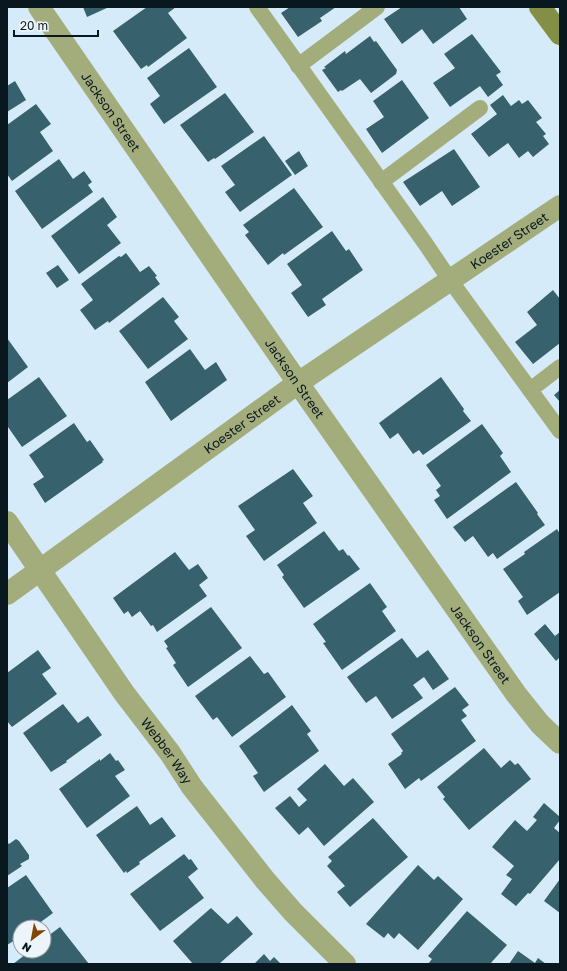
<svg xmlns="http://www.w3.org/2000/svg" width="567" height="971" font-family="'Golos Text',sans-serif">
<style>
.building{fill:#37626d}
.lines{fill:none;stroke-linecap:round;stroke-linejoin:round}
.lane{stroke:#a3ad7c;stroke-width:16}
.street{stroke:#a3ad7c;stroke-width:22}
.secondary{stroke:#838f44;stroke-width:22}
.labels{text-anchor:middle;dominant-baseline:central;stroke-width:4;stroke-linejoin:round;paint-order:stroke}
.street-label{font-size:13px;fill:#09171f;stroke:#eef5fa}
</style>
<rect width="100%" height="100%" fill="#d5ebf9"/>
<g class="building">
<polygon points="83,7 109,7 87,17"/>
<polygon points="147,7 176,7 168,13 187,38 148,67 147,65 141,69 113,31"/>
<polygon points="290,7 336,7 320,18 322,21 298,37 281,13"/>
<polygon points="402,7 459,7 467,19 433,44 422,29 402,44 384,19"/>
<polygon points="472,34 501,72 496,75 503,85 488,97 480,86 450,107 433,83 455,68 444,54"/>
<polygon points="370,36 374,42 376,41 397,70 396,74 371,93 360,79 342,91 341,90 338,92 322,70 326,68 324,67 345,51 346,54"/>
<polygon points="189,48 217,87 164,124 150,104 160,96 147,78"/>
<polygon points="402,80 429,118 382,153 366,129 384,117 373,101"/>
<polygon points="15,81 26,100 7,112 7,86"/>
<polygon points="225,93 254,132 215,159 214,158 208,162 180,125"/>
<polygon points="503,95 511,106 519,100 522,104 528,100 542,118 536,122 546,134 543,136 549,144 533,157 528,151 519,158 508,143 489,157 471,134 497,114 490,105"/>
<polygon points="36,104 51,124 40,132 53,151 12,181 7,174 7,125"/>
<polygon points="264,136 292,175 240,212 225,192 235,185 221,166"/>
<polygon points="454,149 480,187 452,206 442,191 420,206 403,182"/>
<polygon points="299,151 308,166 295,175 285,161"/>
<polygon points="59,159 73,179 84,171 92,182 88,185 93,192 42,229 15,191"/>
<polygon points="294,188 323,227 284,255 283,253 268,265 245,235 249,232 243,225"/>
<polygon points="103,197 117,217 107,225 121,243 79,274 51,236"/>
<polygon points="332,231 346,251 349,249 363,270 322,299 326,305 308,317 291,293 302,285 287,264"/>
<polygon points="126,253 140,272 149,266 157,276 155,277 160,284 109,323 108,321 95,330 80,310 93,300 81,284 119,256 121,257"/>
<polygon points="58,265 69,280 57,288 46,273"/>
<polygon points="553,290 560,299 560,343 533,364 515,342 537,325 527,312"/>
<polygon points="163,297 179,317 174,321 188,339 148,369 119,331"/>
<polygon points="7,338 28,367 7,383"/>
<polygon points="190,349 205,370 216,362 227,380 171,421 145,382"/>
<polygon points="39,377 67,416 22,447 8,427 7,428 7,400"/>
<polygon points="441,377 464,409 463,411 471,421 423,455 419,450 413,454 398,433 390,439 379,423"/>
<polygon points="560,390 560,402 554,395"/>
<polygon points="74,423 87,442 90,440 104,460 102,461 103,462 45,503 33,484 44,477 29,455"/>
<polygon points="482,424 503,453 500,456 511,472 447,519 434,500 440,496 436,490 441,486 426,465"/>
<polygon points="293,469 313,496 303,503 317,523 264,561 246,536 255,530 238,506"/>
<polygon points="516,482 538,513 537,514 545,525 497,559 493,553 488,557 473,536 465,542 453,527"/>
<polygon points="557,529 560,534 560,592 527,615 518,601 523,597 503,569 525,554 524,552"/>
<polygon points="324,531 339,551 343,549 348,556 349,555 360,569 304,608 282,577 284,575 277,565"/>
<polygon points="175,552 189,570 198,564 208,578 199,585 207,596 157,632 153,625 151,626 140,611 132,617 128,611 124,614 113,598"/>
<polygon points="370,583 387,607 382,611 396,631 342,670 323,643 326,642 313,624"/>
<polygon points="211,607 242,648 188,687 173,665 176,663 166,648 168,647 164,641"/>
<polygon points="545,624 555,636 560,632 560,657 556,661 534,634"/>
<polygon points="402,638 417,658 428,650 449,679 433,690 424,677 413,685 423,698 392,719 376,696 366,703 347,677"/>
<polygon points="38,650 51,668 42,674 57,694 12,727 7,721 7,673"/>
<polygon points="250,656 264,674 268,672 286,697 232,737 217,717 213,720 195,696"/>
<polygon points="455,687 469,705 462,710 467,716 461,720 476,741 421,781 419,778 405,789 388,764 402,754 401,753 403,751 391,734"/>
<polygon points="63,704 78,723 88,716 102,735 66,761 67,762 51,772 23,733"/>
<polygon points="292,705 311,731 307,734 319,751 264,792 253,776 258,773 239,746"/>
<polygon points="484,748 501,768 510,760 515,765 518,763 531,779 469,830 443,799 445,797 437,787"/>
<polygon points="110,753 116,761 118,760 125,770 115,776 130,796 87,828 59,789 100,759 100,761"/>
<polygon points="325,764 344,786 353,778 374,802 324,846 308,827 299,835 275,808 290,796 299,807 307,800 297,789"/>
<polygon points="544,803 560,817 560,820 554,828 560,833 560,859 530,894 528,893 516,906 501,894 512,879 506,875 514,866 492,847 515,820 527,831 537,820 533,817"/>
<polygon points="137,806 150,825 162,817 176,836 139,862 140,864 127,873 126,871 124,873 96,835"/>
<polygon points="373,818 408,857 350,907 337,892 345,886 327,866 332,861 328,857"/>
<polygon points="16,839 19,841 29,855 29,859 20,864 22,866 7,876 7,842 9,844"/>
<polygon points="184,854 189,860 191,859 198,869 188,877 204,898 160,931 130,894"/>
<polygon points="418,865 434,880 438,876 463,899 418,950 399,933 394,939 388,933 384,938 366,924"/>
<polygon points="26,875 53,913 34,927 20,927 20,937 7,945 7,888"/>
<polygon points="560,879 560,913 544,901"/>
<polygon points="211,908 228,924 237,916 253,934 219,964 193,964 173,941"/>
<polygon points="467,911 507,945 490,964 428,964 432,959 428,956"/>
<polygon points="60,927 89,964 13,964 30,951 44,951 44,939"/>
<polygon points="518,951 535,963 538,958 546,964 509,964"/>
<polygon points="264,954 270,961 274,957 281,964 254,964"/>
</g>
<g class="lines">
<g class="lane">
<polyline points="257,7 425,243 450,280 560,431"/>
<polyline points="298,66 377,7"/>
<polyline points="381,182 480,108"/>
<polyline points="530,390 560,367"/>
</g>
<g class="street">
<path id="s1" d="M39 7 298 383 516 694 540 724 560 743"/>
<path id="s2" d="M7 522 124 693 170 753 192 787 265 880 293 912 345 964"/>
<path id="s3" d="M7 594 298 383 560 206"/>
</g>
<polyline class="secondary" points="540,7 560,34"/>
</g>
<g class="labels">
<g class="street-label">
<text stroke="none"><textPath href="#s1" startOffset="127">Jackson Street</textPath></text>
<text stroke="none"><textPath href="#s3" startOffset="614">Koester Street</textPath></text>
<text stroke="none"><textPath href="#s1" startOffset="451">Jackson Street</textPath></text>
<text stroke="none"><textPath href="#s3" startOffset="290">Koester Street</textPath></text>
<text stroke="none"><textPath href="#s1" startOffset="775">Jackson Street</textPath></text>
<text stroke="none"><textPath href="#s2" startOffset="279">Webber Way</textPath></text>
</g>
</g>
<rect width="567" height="971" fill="none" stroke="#09171f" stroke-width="16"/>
<g transform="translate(32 939) rotate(212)"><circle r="19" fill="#eef5fa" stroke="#929ca2"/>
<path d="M0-3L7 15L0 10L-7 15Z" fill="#834505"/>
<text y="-6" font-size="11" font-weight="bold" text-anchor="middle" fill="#09171f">N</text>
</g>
<path d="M14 30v6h84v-6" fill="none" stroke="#09171f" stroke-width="2"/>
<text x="20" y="30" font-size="12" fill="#09171f" stroke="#eef5fa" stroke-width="3" paint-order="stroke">20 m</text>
</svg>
